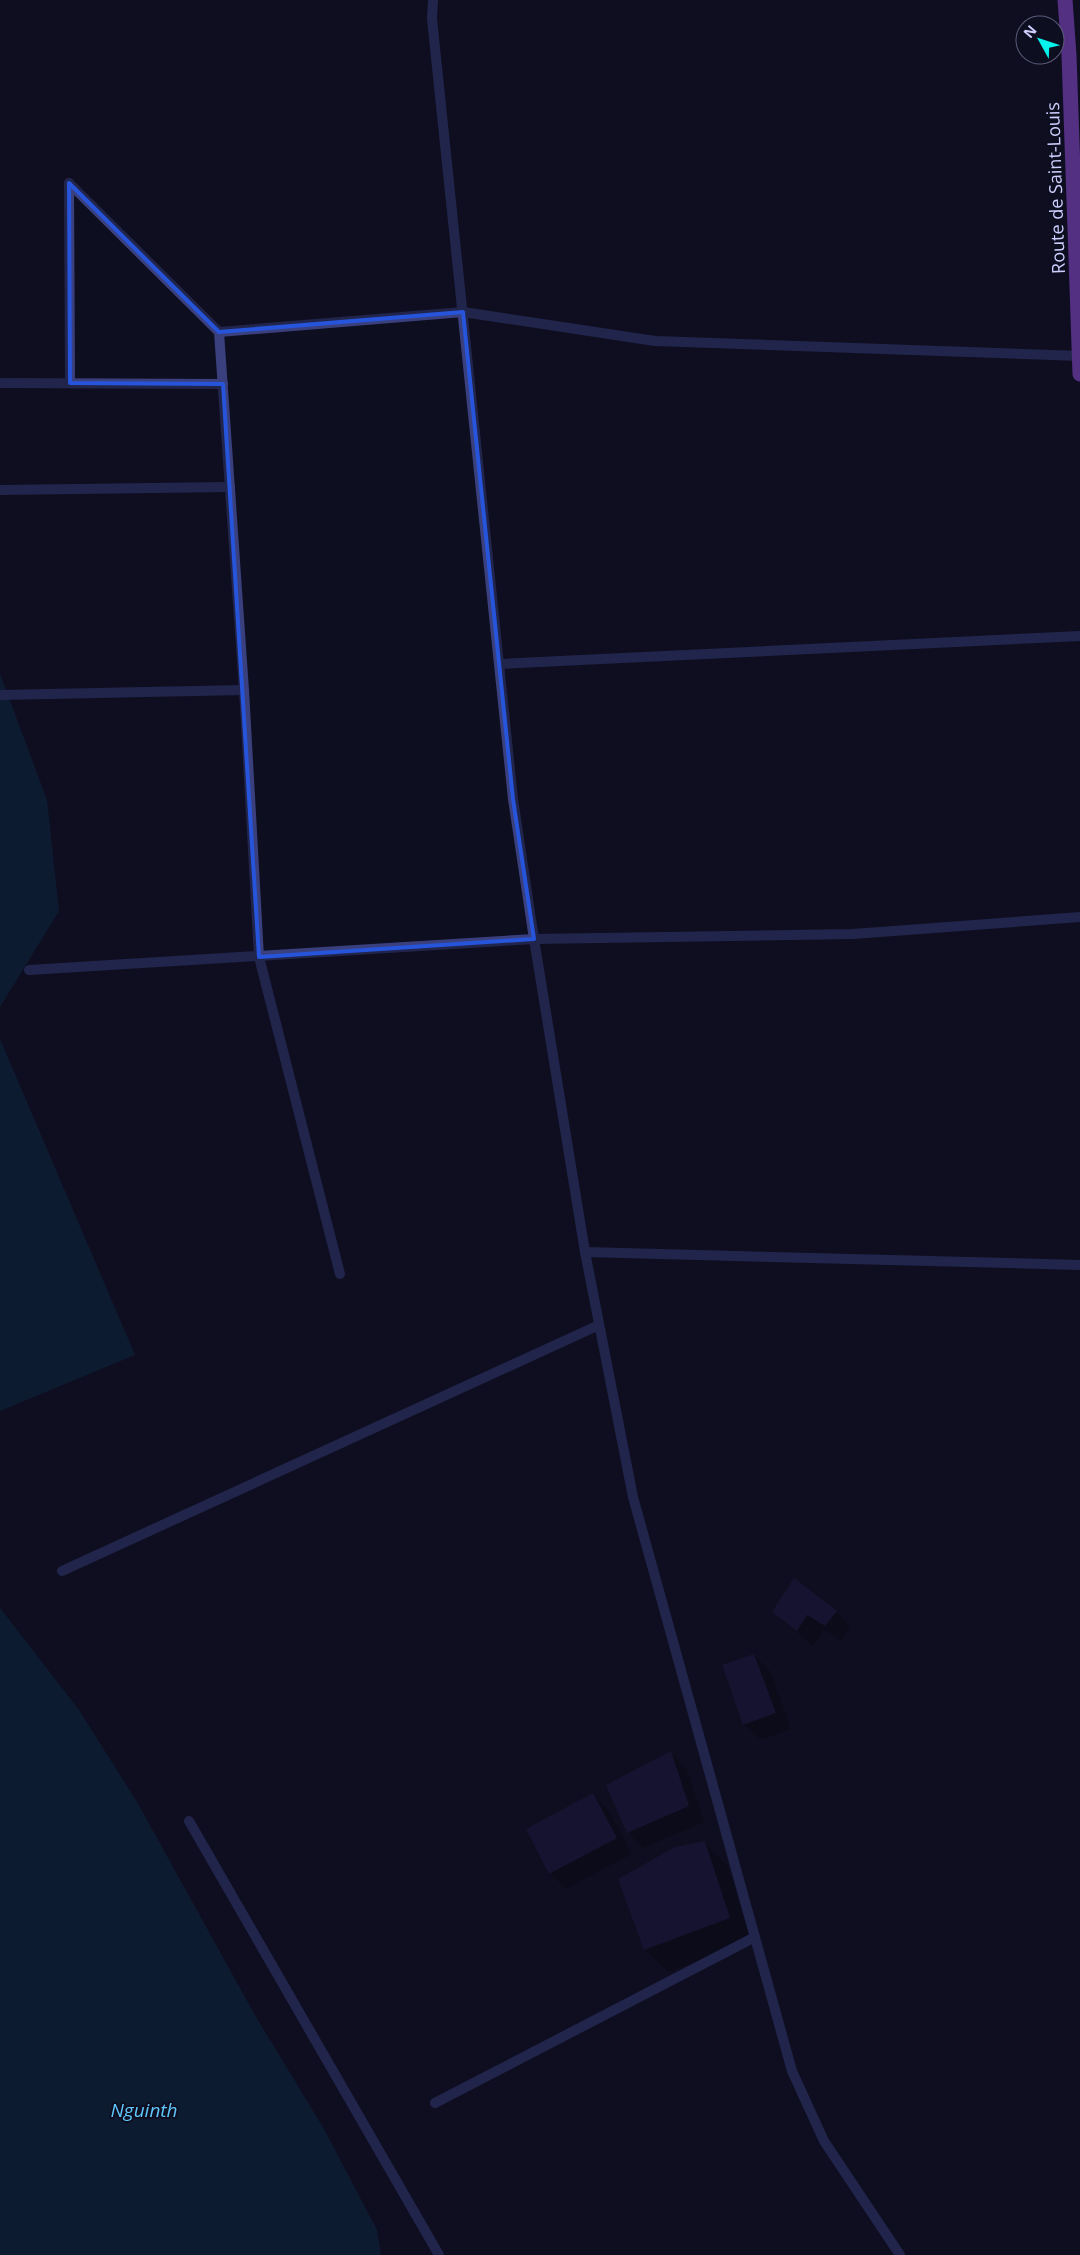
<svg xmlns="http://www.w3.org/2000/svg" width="1080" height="2255" font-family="'Open Sans',sans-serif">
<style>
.water{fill:#0d2a45}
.shadow{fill:#0007}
.building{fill:#1d1a41}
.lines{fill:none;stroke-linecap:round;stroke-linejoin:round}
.street{stroke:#3a407e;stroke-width:10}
.primary{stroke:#a859fb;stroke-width:15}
.marked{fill:none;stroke:#2654da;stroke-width:4;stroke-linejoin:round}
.labels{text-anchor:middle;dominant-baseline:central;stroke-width:4;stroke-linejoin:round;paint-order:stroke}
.street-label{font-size:18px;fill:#cecffe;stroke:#0e0e21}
.water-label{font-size:19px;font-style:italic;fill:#5fc8fb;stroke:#0e0e21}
</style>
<rect width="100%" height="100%" fill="#0e0e21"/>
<g class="water">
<polygon points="0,674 47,800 59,911 0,1007"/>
<polygon points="0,1039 135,1355 0,1411"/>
<polygon points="0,1608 79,1710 137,1802 256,2017 324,2129 377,2230 381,2255 0,2255"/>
</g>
<g class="shadow">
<polygon points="836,1611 851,1627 841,1641 824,1629 813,1646 774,1612"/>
<polygon points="754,1655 770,1671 791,1729 760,1740 744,1724"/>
<polygon points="671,1753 686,1768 704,1822 643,1848 628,1832"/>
<polygon points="593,1795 609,1811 632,1854 566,1889 550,1873"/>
<polygon points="704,1842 727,1865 752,1941 668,1972 645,1949"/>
</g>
<g class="building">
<polygon points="794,1578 837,1611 825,1626 807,1615 797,1631 772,1612"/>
<polygon points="754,1654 776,1713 743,1725 722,1665"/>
<polygon points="671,1751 689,1806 627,1833 606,1785"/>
<polygon points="593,1793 617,1838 549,1874 526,1829"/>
<polygon points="705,1841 730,1918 644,1950 618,1879 675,1847"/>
</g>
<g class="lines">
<g class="street">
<polyline points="433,0 432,19 513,799 534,939 585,1252 633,1497 792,2071 824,2141 900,2255"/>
<polyline points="69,183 219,332 244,690 259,957 340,1274"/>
<polyline points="69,183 70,383"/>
<polyline points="219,332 463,312 655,341 1080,356"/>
<polyline points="0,383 223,384"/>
<polyline points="0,490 230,487"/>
<polyline points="500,664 1080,636"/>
<polyline points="0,695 244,690"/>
<polyline points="29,970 534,939 853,934 1080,917"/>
<polyline points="585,1252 1080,1265"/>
<polyline points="62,1571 599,1325"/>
<polyline points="189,1821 439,2255"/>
<polyline points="435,2103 755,1937"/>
</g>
<polyline class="primary" points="1065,0 1069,55 1080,374"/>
</g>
<path d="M0 0H1080V2255H0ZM69 183 219 332 463 312 513 799 534 939 259 957 223 384 70 383Z" fill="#0e0e21" fill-opacity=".55" fill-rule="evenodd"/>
<path class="marked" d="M69 183 219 332 463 312 513 799 534 939 259 957 223 384 70 383Z"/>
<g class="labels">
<g class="street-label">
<text transform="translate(1055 188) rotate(-92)">Route de Saint-Louis</text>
</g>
<g class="water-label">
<text x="144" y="2110">Nguinth</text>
</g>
</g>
<g transform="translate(1040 40) rotate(310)"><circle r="24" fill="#0e0e21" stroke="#5b5b79"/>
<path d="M0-4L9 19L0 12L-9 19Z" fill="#06f2ea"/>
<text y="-8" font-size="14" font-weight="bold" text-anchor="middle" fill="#cecffe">N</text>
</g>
</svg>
